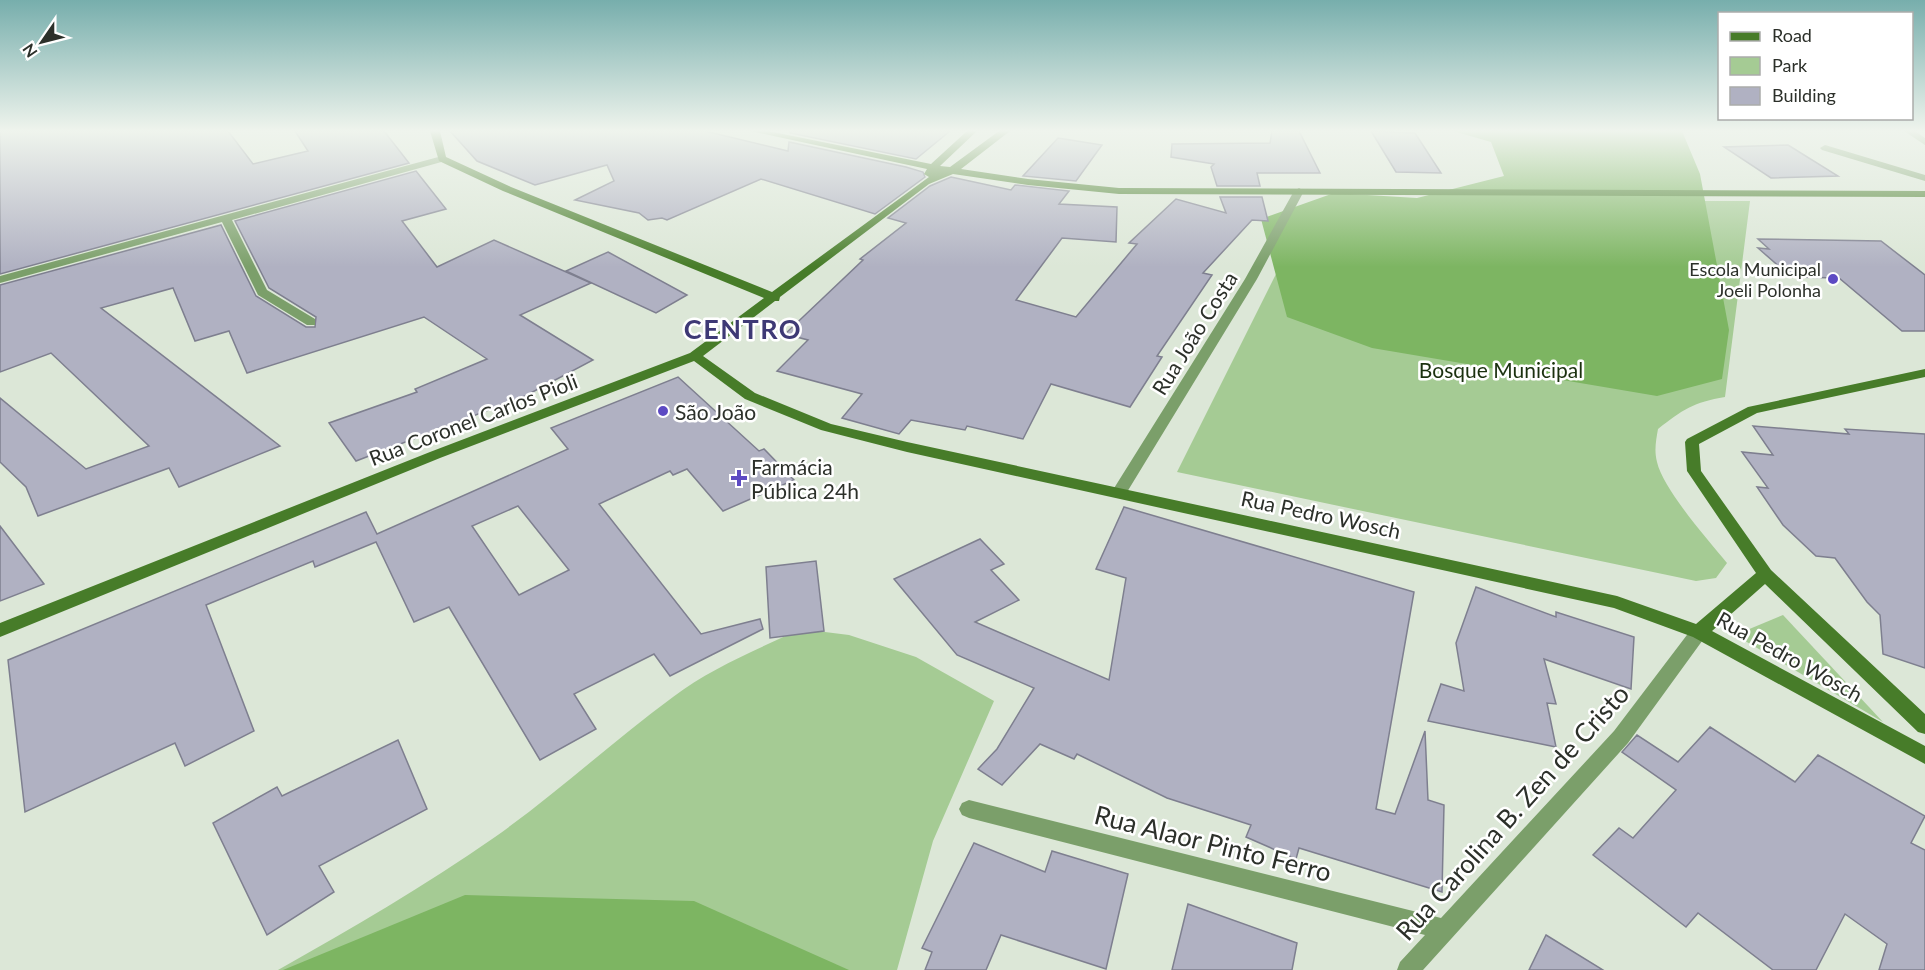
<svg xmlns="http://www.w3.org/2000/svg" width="1925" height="970" font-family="Lato,sans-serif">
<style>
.green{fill:#a5cb94}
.forest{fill:#7db562}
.building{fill:#b0b1c2;stroke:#7e7f8f;stroke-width:1.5;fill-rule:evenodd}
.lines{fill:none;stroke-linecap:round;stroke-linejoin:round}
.lane{fill:#7b9f6a;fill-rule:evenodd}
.street{fill:#7b9f6a;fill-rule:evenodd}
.secondary{fill:#477c29;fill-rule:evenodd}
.poi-dot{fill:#5d4ac3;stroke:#fff;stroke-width:2}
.labels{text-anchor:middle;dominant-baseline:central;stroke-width:5;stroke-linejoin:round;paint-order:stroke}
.far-poi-label{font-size:18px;fill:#2c302a;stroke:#fff;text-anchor:end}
.street-label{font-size:21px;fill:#2c302a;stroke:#fff}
.park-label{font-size:21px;fill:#1b310f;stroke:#fff}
.poi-label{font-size:21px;fill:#2c302a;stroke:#fff;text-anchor:start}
.near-street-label{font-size:26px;fill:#2c302a;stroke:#fff}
.district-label{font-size:27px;font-weight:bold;letter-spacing:1.5px;fill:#3e3975;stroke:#fff}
</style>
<rect width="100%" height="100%" fill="#dce7d7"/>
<g class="green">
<path d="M1318 201H1750L1725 397C1694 402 1682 410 1658 429 1656 440 1654 451 1657 462 1663 489 1708 540 1727 563L1716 578 1696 581 1177 472 1308 210Z"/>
<polygon points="1783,615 1883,722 1735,635"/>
<path d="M801 629 849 635 916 657 994 701 933 841 897 970H278C352 928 425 886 495 837 557 793 612 742 673 697 711 668 758 649 801 629Z"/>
</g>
<g class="forest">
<polygon points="1453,131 1682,131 1700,174 1729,330 1722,379 1657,396 1372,348 1287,317 1261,219 1334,193 1417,198 1504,176 1491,142"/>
<polygon points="465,895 694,901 849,970 283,970"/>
</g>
<g class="building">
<polygon points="0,131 228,131 253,164 308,151 295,131 384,131 409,163 0,274"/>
<polygon points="450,131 705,131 788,151 789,142 906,167 923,172 925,177 875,214 761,179 667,220 662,218 648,220 639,213 575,200 614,181 607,165 535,185 477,161"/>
<polygon points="790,131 950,131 916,159 790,133"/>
<polygon points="1272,131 1299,131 1320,173 1257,173 1260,186 1217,186 1211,167 1214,164 1171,157 1172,144 1270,143"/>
<polygon points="1371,131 1415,133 1441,173 1396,172"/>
<polygon points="1058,138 1102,145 1076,181 1023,176"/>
<polygon points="1788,145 1838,176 1771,178 1724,147"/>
<polygon points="416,171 446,209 402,221 437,267 494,240 591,283 520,315 593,360 525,396 356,461 329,423 417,392 415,389 487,359 424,317 247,373 229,331 195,341 173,288 101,308 280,446 179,487 169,468 38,516 26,487 0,462 0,398 86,469 149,446 51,353 0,372 0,285 221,225 256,296 306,327 315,327 316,317 269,288 235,221"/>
<polygon points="951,177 1011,190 1015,185 1069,191 1059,204 1117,207 1116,242 1062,238 1016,300 1076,317 1137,244 1129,243 1176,199 1226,213 1220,197 1262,197 1268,221 1252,220 1203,273 1212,275 1157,356 1162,357 1130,407 1051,384 1023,439 967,426 965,430 911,420 899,434 842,418 862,394 777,371 808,340 785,334 863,260 860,259 906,223 888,218 930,186"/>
<polygon points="1758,239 1881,241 1925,275 1925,331 1902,331 1839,278 1791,277 1758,248 1769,249"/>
<polygon points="608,252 687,295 656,313 566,271"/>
<path d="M678 377 759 451 764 449 794 480 723 511 687 469 673 475 670 471 599 504 701 634 760 619 763 629 670 676 654 654 574 694 596 729 540 760 449 607 414 622 376 542 315 567 313 561 206 605 254 731 185 766 175 743 25 812 8 660 366 512 377 534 568 449 551 428ZM518 506 569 570 519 595 472 526Z"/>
<polygon points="1753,426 1849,434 1845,429 1925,434 1925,668 1883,654 1880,615 1867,602 1835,558 1816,556 1783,525 1757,487 1768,488 1742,452 1773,455"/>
<polygon points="1124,507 1414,592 1376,809 1395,814 1425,731 1428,800 1444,805 1442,892 1299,848 1296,859 1246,837 1251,825 1167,798 1077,754 1074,759 1040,744 1002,785 978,769 997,749 1034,688 957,655 894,579 980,539 1004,564 991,570 1019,600 975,622 1109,680 1126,578 1096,569"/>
<polygon points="0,526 44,584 0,601"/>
<polygon points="816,561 824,631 770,638 766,567"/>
<polygon points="1476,587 1556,617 1556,612 1634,637 1631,689 1544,659 1556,704 1547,703 1556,747 1428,721 1441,684 1464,691 1456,643"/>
<polygon points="1710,727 1795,782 1818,755 1925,816 1911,843 1925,850 1925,970 1879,970 1887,944 1845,914 1816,970 1773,970 1698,913 1686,927 1593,855 1619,828 1633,838 1676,790 1622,752 1637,735 1678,762"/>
<polygon points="398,740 427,809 319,866 334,892 267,935 213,823 277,787 282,796"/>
<polygon points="974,843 1045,872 1052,851 1128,874 1106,969 1001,935 986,970 925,970 932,952 922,948"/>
<polygon points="1188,904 1297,943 1292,970 1172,970"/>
<polygon points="1546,935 1603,970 1529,970"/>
</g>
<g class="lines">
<g class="lane">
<polygon points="1904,131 1915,131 1925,138 1925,145"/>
<polygon points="1825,145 1925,175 1925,181 1822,150 1820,148"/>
</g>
<g class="street">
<polygon points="442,156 447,159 445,161 232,220 267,290 315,319 315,325 307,325 258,295 222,222 0,283 0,276"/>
<polygon points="1299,188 1304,191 1257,279 1124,497 1114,497 1111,493 1245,279 1294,191"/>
<polygon points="1699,625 1705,627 1708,632 1705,637 1628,743 1423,970 1397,970 1400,962 1425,935 969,818 962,815 959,809 962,803 969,800 1441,918 1614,731 1693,627"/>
</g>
<polygon class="secondary" points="430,131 440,131 446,157 511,187 772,292 929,177 924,174 927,169 750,131 768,131 931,164 967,131 977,131 940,166 950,167 999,131 1010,131 961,169 1028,179 1119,188 1925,191 1925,197 1119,194 1028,185 953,174 929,184 780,297 779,301 775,301 703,356 755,393 831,424 907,442 1617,596 1696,624 1756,573 1687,471 1685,442 1687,439 1748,407 1925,369 1925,377 1757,413 1699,444 1701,471 1771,570 1925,714 1925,734 1918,732 1765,584 1712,631 1925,746 1925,764 1693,637 1614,608 907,452 821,430 745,399 694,361 440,458 0,637 0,623 430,452 690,353 764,298 503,191 439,161"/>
</g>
<linearGradient id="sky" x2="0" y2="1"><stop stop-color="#77aeac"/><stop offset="0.49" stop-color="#eff4ed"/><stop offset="1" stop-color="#eff4ed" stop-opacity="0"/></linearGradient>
<rect width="1925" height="267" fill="url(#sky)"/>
<g class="poi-dot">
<circle cx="1833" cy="279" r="6"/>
<circle cx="663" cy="411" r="6"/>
<path d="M736 469h6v6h6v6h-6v6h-6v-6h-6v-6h6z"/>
</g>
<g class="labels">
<g class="far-poi-label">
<text x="1821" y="269">Escola Municipal<tspan x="1821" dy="21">Joeli Polonha</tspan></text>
</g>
<g class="street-label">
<text transform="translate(1194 333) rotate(-58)">Rua João Costa</text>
<text transform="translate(473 419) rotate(-21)">Rua Coronel Carlos Pioli</text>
<text transform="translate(1321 514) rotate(12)">Rua Pedro Wosch</text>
<text transform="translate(1790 656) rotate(29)">Rua Pedro Wosch</text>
</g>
<g class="park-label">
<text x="1501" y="369">Bosque Municipal</text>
</g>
<g class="poi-label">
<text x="675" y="411">São João</text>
<text x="751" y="466">Farmácia<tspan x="751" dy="24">Pública 24h</tspan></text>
</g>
<g class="near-street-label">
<text transform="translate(1512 812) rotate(-48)">Rua Carolina B. Zen de Cristo</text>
<text transform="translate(1213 843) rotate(14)">Rua Alaor Pinto Ferro</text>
</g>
<g class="district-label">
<text x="743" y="328">CENTRO</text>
</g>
</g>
<rect x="1718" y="12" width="195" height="108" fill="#ffffff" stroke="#abacaa" stroke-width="1.5"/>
<rect x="1730" y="32" width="30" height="9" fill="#477c29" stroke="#abacaa" stroke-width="1.5"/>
<text x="1772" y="42" font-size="18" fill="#2c302a">Road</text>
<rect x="1730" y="57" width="30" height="18" fill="#a5cb94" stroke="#abacaa" stroke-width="1.5"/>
<text x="1772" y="72" font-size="18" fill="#2c302a">Park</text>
<rect x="1730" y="87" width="30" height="18" fill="#b0b1c2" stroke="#abacaa" stroke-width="1.5"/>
<text x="1772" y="102" font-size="18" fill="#2c302a">Building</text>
<g transform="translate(42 42) rotate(235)" stroke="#ffffff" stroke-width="4.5" paint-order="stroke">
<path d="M0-4.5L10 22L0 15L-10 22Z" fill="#2c302a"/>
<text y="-9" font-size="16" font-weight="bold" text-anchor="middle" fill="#2c302a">N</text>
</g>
</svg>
